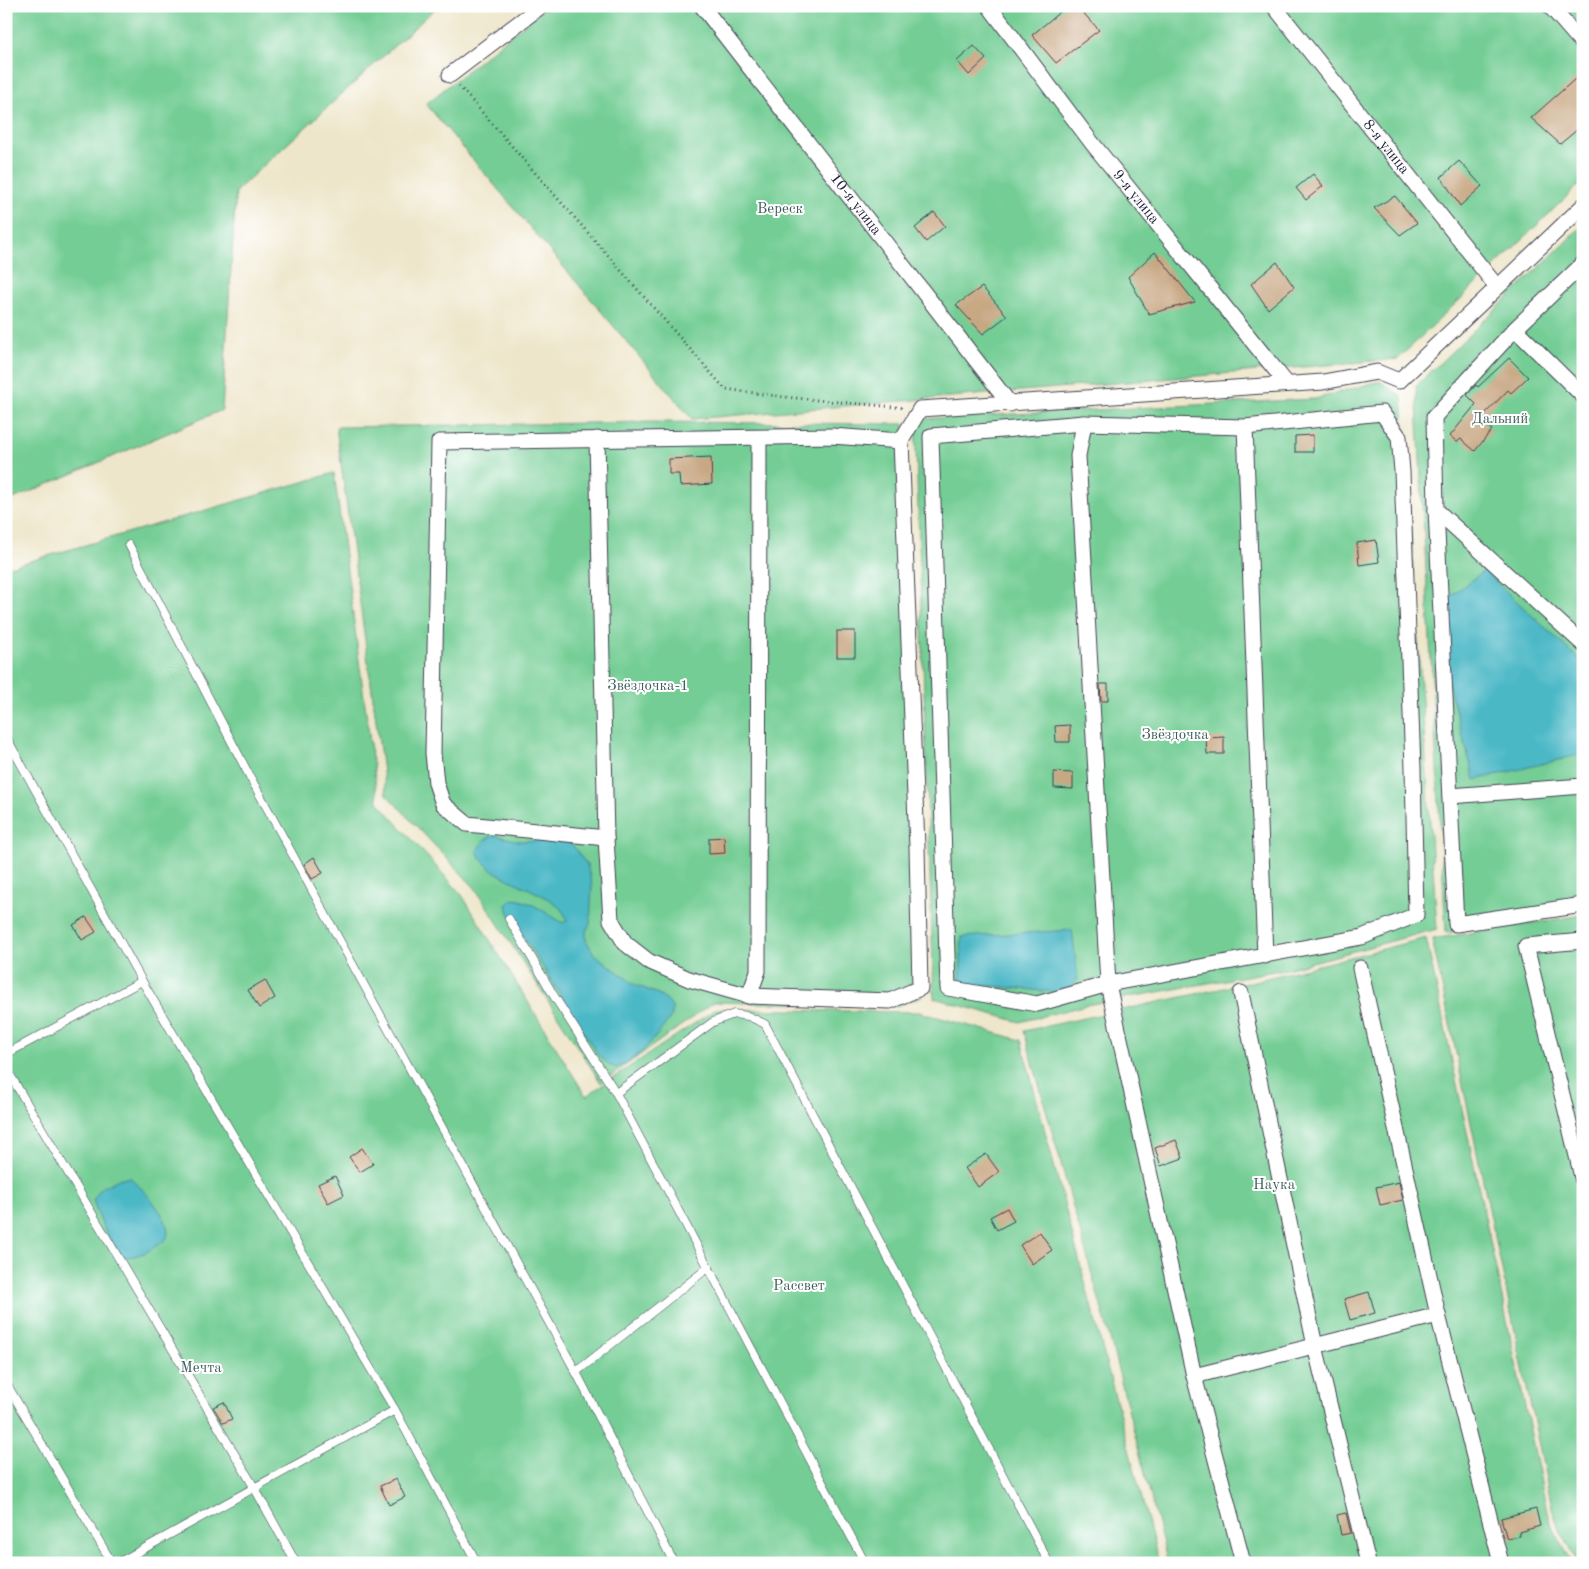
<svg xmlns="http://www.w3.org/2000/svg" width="1589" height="1569" font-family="'Old Standard TT',serif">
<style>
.green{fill:#73cd94;stroke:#4a7868}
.water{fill:#4bb8c6;stroke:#366d80}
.building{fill:#c8a783}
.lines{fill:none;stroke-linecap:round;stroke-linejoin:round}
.lane-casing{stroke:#413f50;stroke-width:9}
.street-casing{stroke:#413f50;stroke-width:17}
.path{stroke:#413f50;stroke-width:3;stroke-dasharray:1 4;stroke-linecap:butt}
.lane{stroke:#fff;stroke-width:8}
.street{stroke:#fff;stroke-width:15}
.labels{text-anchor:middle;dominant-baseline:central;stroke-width:4;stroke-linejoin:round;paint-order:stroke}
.street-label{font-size:15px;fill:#22223b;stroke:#fff}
.park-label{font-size:15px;fill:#3e5e5a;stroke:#fff}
</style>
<rect width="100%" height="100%" fill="#fff"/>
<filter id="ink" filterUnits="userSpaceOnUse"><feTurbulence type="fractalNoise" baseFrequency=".02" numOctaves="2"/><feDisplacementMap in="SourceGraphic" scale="10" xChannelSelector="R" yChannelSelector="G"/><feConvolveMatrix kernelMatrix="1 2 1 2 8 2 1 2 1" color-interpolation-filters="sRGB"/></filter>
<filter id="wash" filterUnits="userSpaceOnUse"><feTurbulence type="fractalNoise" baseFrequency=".0096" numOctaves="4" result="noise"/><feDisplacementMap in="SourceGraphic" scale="20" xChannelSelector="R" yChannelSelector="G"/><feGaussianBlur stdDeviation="1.12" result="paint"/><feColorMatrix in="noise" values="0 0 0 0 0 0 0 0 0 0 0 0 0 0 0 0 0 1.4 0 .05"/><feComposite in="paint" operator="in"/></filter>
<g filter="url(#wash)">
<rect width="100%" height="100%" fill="#eee6ca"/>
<g class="green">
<polygon points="6,6 438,6 236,191 222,410 6,502"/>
<polygon points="547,6 1583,6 1583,181 1398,359 692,419 426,104"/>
<polygon points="1583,225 1583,908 1446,933 1416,386"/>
<polygon points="1380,381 1402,397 1437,929 1286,969 1086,1005 1020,1022 934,998 915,419 1315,399"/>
<polygon points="655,422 904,424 922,996 896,1006 714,1002 601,1083 475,888 386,794 336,427"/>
<polygon points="334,473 378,802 462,895 586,1096 716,1009 919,1012 1021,1040 1159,1563 6,1563 6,568"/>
<polygon points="1583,915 1583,1563 1578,1563 1555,1521 1432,939"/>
<polygon points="1426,938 1549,1520 1572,1563 1168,1563 1109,1335 1024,1031 1247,983"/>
</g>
<g class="water">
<polygon points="1484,571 1583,663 1583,754 1475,780 1445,673 1448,598"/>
<path d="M493 835 519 841 560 840 571 843 587 865 592 885 590 924 586 931V940L594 954 635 985 656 993 667 1001 672 1007V1015C657 1036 642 1057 617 1068L609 1065 597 1053 510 915 506 905 512 899C531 900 547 914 563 923L567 920C558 888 489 885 477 851L483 841Z"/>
<polygon points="1072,930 1078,979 1065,993 960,983 962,937"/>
<path d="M121 1178H131C142 1189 176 1222 166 1239 164 1242 159 1244 156 1246 147 1253 136 1257 124 1257 108 1242 100 1221 93 1200L101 1188Z"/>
</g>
<g id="blocks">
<g class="building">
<polygon points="1067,6 1077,6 1099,30 1056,63 1032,35"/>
<polygon points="974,46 986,59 969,75 957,61"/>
<polygon points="1583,72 1583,125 1560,144 1531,118"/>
<polygon points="1459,161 1482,186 1460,206 1441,177"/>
<polygon points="1313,174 1323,186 1306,200 1296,188"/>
<polygon points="1395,196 1417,223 1400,235 1374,208"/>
<polygon points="934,212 945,226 926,242 915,228"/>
<polygon points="1155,252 1195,302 1149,314 1128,277"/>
<polygon points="1277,262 1294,287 1268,309 1251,284"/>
<polygon points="982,287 1007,316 983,334 956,305"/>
<polygon points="1509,358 1528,377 1511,393 1508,390 1479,420 1492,430 1475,451 1461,439 1457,442 1450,436 1476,404 1467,395 1476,385 1478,387"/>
<polygon points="1313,435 1313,452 1295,452 1295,436"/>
<polygon points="711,457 712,484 680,486 679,474 669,474 669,459"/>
<polygon points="1376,540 1379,562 1359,565 1357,543"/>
<rect x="837" y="631" width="18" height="26"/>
<polygon points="1100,684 1108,684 1108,701 1101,701"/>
<polygon points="1070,725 1070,742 1056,742 1055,726"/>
<polygon points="1224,737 1224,754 1207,754 1206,738"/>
<polygon points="1054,772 1073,773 1073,789 1054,788"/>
<polygon points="724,837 725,853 709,854 709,838"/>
<polygon points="314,857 323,873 312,879 304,864"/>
<polygon points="86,917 96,932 82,940 73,925"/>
<polygon points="265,980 275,998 259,1008 248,990"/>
<polygon points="1176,1140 1183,1158 1161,1166 1155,1148"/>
<polygon points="362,1148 373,1164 360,1172 349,1157"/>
<polygon points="986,1154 999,1172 978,1187 965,1168"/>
<polygon points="335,1176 344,1195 328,1203 318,1184"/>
<polygon points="1399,1182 1403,1200 1380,1205 1376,1187"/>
<polygon points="1007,1208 1014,1221 997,1230 990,1217"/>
<polygon points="1040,1232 1052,1250 1032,1264 1020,1245"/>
<polygon points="1369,1292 1375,1313 1350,1320 1344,1299"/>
<polygon points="224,1402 232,1419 223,1423 213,1407"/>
<polygon points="396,1479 405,1497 389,1505 380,1486"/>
<polygon points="1536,1509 1540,1526 1519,1532 1520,1536 1507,1539 1501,1518"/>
<polygon points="1346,1513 1351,1533 1341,1535 1337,1515"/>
</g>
</g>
</g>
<g filter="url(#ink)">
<use href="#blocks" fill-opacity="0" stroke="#413f50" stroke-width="1"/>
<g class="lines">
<defs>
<g id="lane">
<polyline points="129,545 249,775 576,1372 674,1563"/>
<polyline points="6,737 142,981 395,1410 477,1563"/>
<polyline points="509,919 554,996 616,1093 865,1563"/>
<polyline points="6,1054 142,981"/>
<polyline points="6,1068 254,1487 296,1563"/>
<polyline points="616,1093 713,1022 734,1014 748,1016 765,1024 1049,1563"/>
<polyline points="576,1372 709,1267"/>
<polyline points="6,1383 112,1563"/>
<polyline points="118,1563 395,1410"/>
</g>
<g id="street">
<path id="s1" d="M702 6 1010 404"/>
<path id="s2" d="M989 6 1092 143 1287 384"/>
<path id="s3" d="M1274 6 1497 287"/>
<polyline points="1550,6 1583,44"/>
<polyline points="450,75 541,6"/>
<polyline points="1583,264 1515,329 1434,417 1436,510 1456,924 1583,905"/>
<polyline points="1515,329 1583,396"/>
<polygon points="1382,413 1399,437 1402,471 1413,768 1416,915 1362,937 1108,984 1037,1004 948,988 931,436 1084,423 1245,427"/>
<polyline points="1084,423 1078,456 1108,984 1194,1376 1243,1563"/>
<polyline points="1245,427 1265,956"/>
<polyline points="597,439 606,838 611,920 625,943 648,961 689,979 749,996 890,1001 920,988 917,847 901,441 920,409 1323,382 1377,372 1399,381 1583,206"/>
<polyline points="1436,510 1583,644"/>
<polyline points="1450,796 1583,786"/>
<polyline points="606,838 467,824 443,804 436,783 433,753 439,442 832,436 901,441"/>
<polyline points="1583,941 1526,946 1583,1181"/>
<polyline points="1360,968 1438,1315 1501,1563"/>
<polyline points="1241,993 1315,1346 1368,1563"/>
<polyline points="749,996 758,971 759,438"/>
<polyline points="1194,1376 1438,1315"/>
</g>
</defs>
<use href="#lane" class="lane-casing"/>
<use href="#street" class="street-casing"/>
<polyline class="path" points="459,86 725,389 784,397 905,408"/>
<use href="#lane" class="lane"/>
<use href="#street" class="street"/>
</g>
</g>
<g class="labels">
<g class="street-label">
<text stroke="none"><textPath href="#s3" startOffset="180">8-я улица</textPath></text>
<text stroke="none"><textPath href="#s2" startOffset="241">9-я улица</textPath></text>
<text stroke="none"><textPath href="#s1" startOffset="251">10-я улица</textPath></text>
</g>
<g class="park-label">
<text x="780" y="209">Вереск</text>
<text x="1500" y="419">Дальний</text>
<text x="648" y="686">Звёздочка-1</text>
<text x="1175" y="735">Звёздочка</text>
<text x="1274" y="1185">Наука</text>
<text x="799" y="1286">Рассвет</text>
<text x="201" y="1368">Мечта</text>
</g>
</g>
<rect width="1589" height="1569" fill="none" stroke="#fff" stroke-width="25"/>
</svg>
